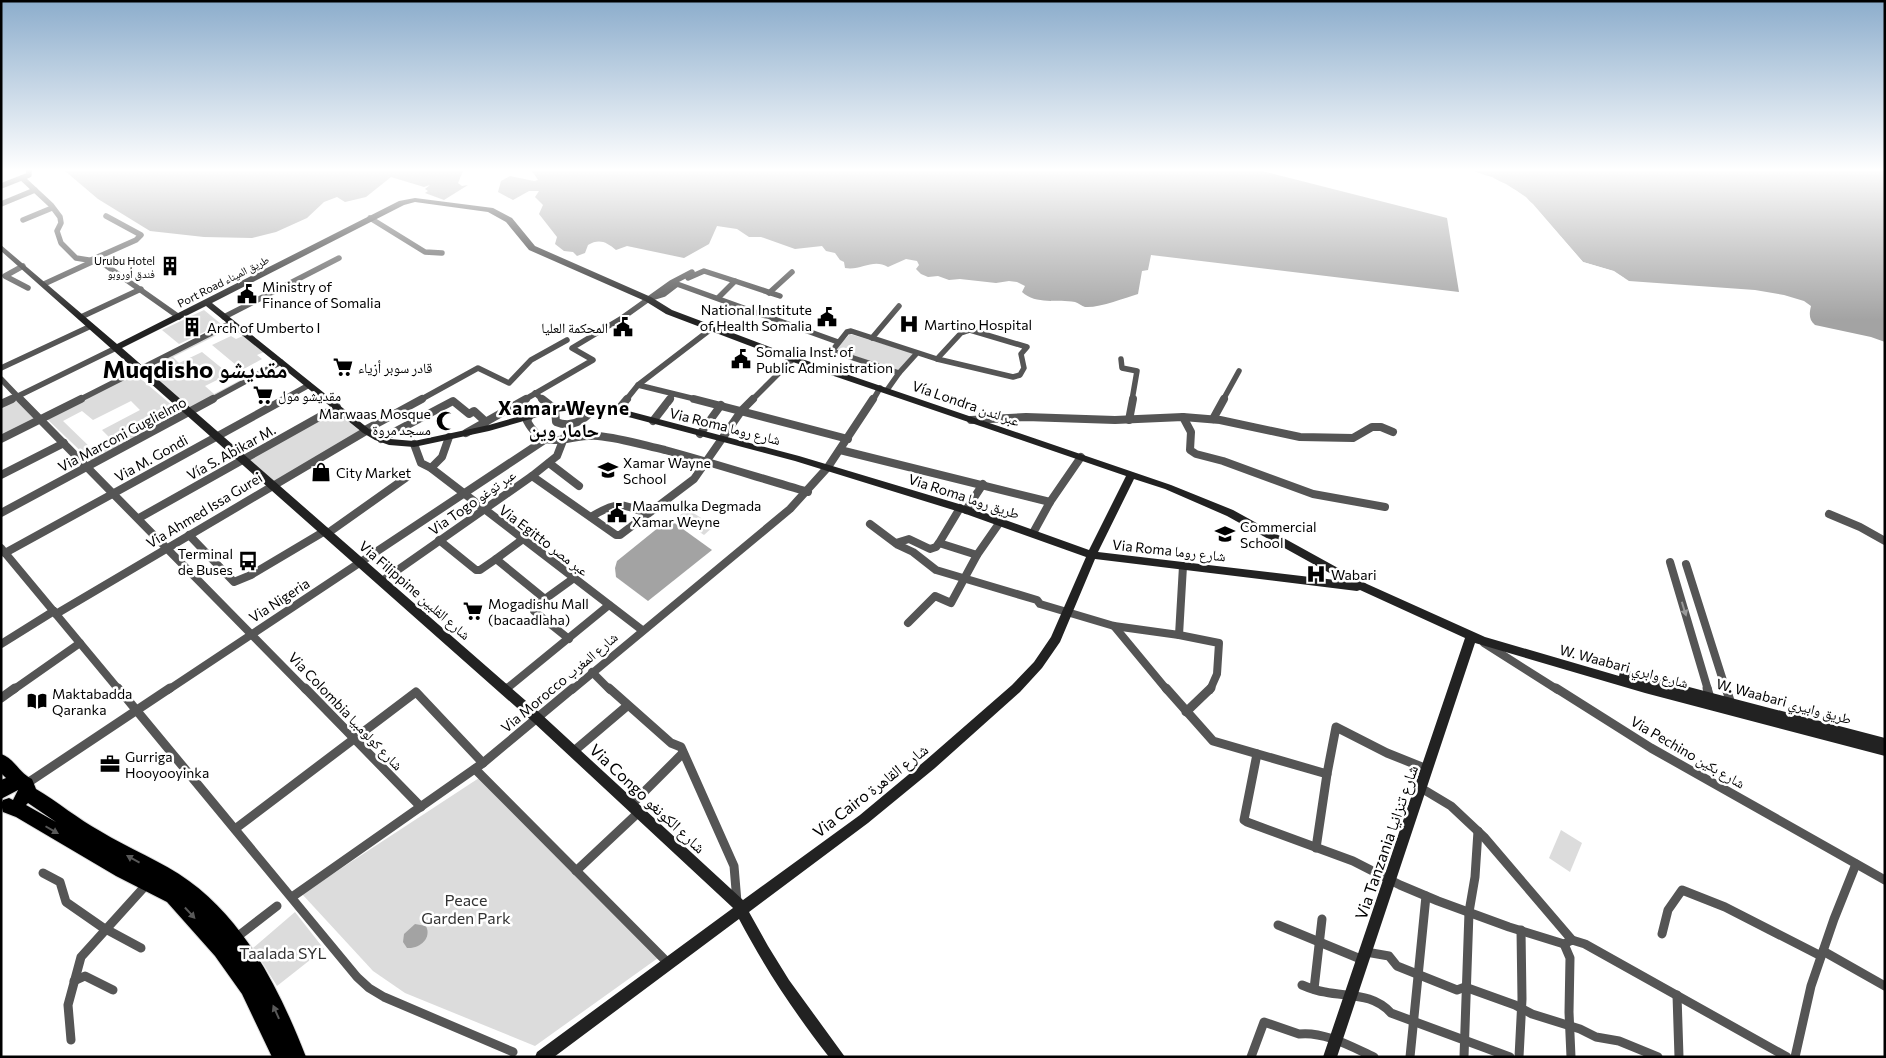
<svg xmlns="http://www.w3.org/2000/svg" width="1886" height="1058" font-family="Commissioner,'Noto Naskh Arabic',sans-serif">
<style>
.green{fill:#dcdcdc;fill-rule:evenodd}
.water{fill:#a3a3a3}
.pier{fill:#fff}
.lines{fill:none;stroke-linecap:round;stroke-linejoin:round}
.highway-casing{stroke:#dbdbdb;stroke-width:2}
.street-far2{stroke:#555;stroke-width:5.5}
.street-far1{stroke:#555;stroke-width:8}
.street{stroke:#555;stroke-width:9}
.secondary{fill:#222;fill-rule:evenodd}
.highway{fill:#000;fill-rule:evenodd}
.oneway{fill:#999}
.oneway2{fill:#595959}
.labels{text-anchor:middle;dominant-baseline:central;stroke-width:5;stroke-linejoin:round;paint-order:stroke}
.far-poi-label{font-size:11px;fill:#000;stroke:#fff;text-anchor:end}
.far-street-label{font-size:11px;fill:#000;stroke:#fff}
.poi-label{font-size:14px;fill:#000;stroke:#fff;text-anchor:start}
.street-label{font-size:14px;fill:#000;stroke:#fff}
.near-street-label{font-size:16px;fill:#000;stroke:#fff}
.near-park-label{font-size:16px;fill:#333;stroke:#fff}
.district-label{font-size:19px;font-weight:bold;letter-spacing:1px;fill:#000;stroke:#fff}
.town-label{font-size:24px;font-weight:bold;fill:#000;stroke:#fff}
</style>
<rect width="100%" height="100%" fill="#fff"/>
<g class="green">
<polygon points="204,310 221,324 179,344 162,330"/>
<path d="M234 324 281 360 191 409 144 369ZM235 326 245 335 236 339 231 336 212 345 242 370 262 359 257 355 264 352 276 361 214 394 205 386 229 374 202 352 179 363 173 357Z"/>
<polygon points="850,334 913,353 899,372 834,351"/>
<path d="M134 373 181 413 91 461 46 418ZM131 401 140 410 102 430 112 440 93 450 63 421 82 411 93 420Z"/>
<polygon points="17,399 38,418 1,437 1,407"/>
<polygon points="336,410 361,432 275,482 249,459"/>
<polygon points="687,509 714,526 704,535 678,517"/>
<polygon points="479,778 658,958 535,1046 405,993 373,971 302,894"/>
<polygon points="1561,830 1582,843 1570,872 1549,858"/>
<polygon points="295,912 324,949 277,986 253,948"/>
</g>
<g class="water">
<polygon points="65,171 463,171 458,183 462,186 468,185 444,200 425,193 428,191 425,189 430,185 424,187 391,177 366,197 345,202 337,197 324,202 307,218 276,232 252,238 204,237 150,231 98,199"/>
<path d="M532 171H1262L1447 218 1459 292 1151 255 1148 270 1142 271 1138 294C1124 298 1100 308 1085 307 1082 306 1078 303 1075 302 1058 299 1036 305 1022 292L1025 286 1017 282 1009 281 996 283 960 279 949 280 938 276 928 277 921 274 916 269 919 265 917 261 906 259 888 267C873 258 861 271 845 268L844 262 840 260 835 253 826 251 822 246 795 249 761 237H749L737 229 717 226 709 244 684 258 627 246 616 250C607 242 599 238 588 245L585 253 577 256 573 252 564 251 555 244 557 237 539 214 543 205 535 197 539 191H529L513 200 498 192 501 181 510 176 534 181 538 180Z"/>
<path d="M1474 171H1885V342L1871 337 1815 325C1809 320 1809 314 1811 306L1804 301 1784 295 1755 290 1629 281 1614 271 1583 262 1526 197 1506 184Z"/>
<polygon points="669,519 712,550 648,601 616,577 615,568 617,561"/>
<path d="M415 924 426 926C432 938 420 949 407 948L403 942 404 934Z"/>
</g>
<polygon class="pier" points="1471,171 1492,177 1517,191 1533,204 1583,262 1613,271 1624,278 1622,279 1613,273 1582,264 1524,199 1505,186"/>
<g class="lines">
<defs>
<path id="highway" d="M1 754C14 758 19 773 32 779L36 789C58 802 78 819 100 831 129 849 162 861 189 881 247 923 281 993 306 1057H272L242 994 215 956 167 902 116 876 16 817 3 812 1 804 3 800 9 798 13 800 18 790 1 799V780L6 778 1 773ZM28 803 56 822 26 805Z"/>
</defs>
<use href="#highway" class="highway-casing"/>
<g class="street-far2">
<polyline points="22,178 51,205 60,217 61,223 57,231 61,243 76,258 101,262 179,317"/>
<polyline points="1,186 29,175 29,171"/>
<polyline points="1,204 35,190"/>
<polyline points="370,218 425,252 442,253"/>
<polyline points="23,220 52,208"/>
<polyline points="91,260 136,240 141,235 106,216"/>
<polyline points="23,266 5,276 28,288"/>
<polyline points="688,278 704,271 735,281"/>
<polyline points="44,284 94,261"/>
<polyline points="769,293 792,272"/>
<polyline points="654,297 664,294 677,284 838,342"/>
<polyline points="718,298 735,281 780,296"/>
<polyline points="81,317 141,289"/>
<polyline points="224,317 339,258"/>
<polygon points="970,330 1027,347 1021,354 1024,368 1020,375 1013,377 937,359 961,333"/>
<polyline points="872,338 899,306"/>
<polyline points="917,353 899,373 832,351 847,332 851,331 937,359"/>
<polyline points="1121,359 1122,368 1137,371 1132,400"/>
<polyline points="1,368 91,326"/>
<polyline points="1,379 21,400"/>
<polyline points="638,385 699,400"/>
<polyline points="887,390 899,373"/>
<polyline points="535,393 543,400"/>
<polyline points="10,400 116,348"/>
<polyline points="79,400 231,323"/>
<polyline points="211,400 281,362"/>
<polyline points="282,400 309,385"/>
<polyline points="420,400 478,368 509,383 531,360 567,340"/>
<polyline points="524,400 593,360 572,348 622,318 671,283 692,272"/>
<polyline points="626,400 638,385 711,329"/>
<polyline points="669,400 673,394"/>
<polyline points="752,400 793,359"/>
<polyline points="873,400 880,388"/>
<polyline points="1223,400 1239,371"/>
</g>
<g class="street-far1">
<polyline points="20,399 306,690"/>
<path d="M542 399 555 409 556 422C571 428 584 421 593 409"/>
<polyline points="694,399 848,439"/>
<polyline points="1,404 12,399"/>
<polyline points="617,411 627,399"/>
<path d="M529 417 527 421C545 455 569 433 598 436 620 438 643 445 665 450 713 463 760 478 808 492"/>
<polyline points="1183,417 1220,420 1300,437 1353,438 1372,427 1381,427 1393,432"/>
<polyline points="1213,419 1224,399"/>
<polyline points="971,420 1026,417 1115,420 1183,417 1191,432 1190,450 1196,454 1223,461 1313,494 1385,507"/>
<polyline points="1129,420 1133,399"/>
<polyline points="653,421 670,399"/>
<polyline points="365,430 422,399"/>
<polyline points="466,433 526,399"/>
<polyline points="700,434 721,405"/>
<polyline points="1,439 81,399"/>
<polyline points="381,439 453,401 469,414 474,411 486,422"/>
<polyline points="414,444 421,463 431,468 642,630"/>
<polyline points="840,450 1050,502"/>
<polyline points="549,463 579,486"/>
<polyline points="431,468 442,457 449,437"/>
<polyline points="1,475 64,443"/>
<polyline points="532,476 557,456 569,425"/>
<polyline points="966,510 983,484"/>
<polyline points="1,513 213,399"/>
<polyline points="1829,514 1860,527 1885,541"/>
<path d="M591 517C615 502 621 502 647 514"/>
<polyline points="139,518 337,407"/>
<polyline points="870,524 898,545 913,552 936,570 1037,600 1040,604 1114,626 1179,635 1183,566"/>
<polyline points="328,533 407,477"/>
<polyline points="1033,533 1050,502 1081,457"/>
<polyline points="189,535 234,582 251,575 325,531"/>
<polyline points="439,540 476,570 480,570 496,559 545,599 535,607 534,611 569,639"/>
<polyline points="896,543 909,539 930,549 936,547 939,543 977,555"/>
<polyline points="939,543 960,508"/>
<polyline points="1,548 119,690"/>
<polyline points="5,553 285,399"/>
<polyline points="496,559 523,539"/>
<polyline points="1670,562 1708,690"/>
<polyline points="1686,564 1726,690"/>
<polyline points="382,581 532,476 616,535 620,535 694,479 742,410 753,399"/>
<polyline points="545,599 574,578"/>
<polyline points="56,614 366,431"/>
<polyline points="908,623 935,596 951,603 977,555 1000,522"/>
<polyline points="1114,626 1167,690"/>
<polyline points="1179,635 1219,643 1217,674 1210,690"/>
<polyline points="1484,643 1558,690"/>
<polyline points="1,644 54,611"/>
<polyline points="592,672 610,690"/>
<polyline points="13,690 80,643"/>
<polyline points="168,690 546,439"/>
<polyline points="505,690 609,605"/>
<polyline points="572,690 790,509 828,467 873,399"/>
</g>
<g class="street">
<polyline points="118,688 357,977 369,988 384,997 513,1052"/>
<polyline points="305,688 421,807"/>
<polyline points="609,688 671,743 681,747 734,866 737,902"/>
<polyline points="1166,688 1213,741 1327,774 1336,727 1387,753 1427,769"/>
<polyline points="1556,688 1651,748 1885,880"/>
<polyline points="1707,688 1711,701"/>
<polyline points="1726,688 1732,707"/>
<polyline points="505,690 507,688"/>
<polyline points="1,698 15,688"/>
<polyline points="1186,712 1211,688"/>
<polyline points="574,751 627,706"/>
<polyline points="1257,754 1244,820 1247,822 1353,861 1400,885 1438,901 1509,927 1564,944 1572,940 1585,944 1787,1057"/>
<polyline points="475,769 668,963"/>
<polyline points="26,784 170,688"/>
<polyline points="1421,788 1451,806 1484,837 1572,940"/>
<polyline points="632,804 683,753"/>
<polyline points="235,829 416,692 483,763"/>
<polyline points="1316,848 1327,774"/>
<polyline points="576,871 640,811"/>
<polyline points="43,873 60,882 66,902 102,927 141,948"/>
<polyline points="292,897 483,763 573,688"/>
<polyline points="1278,925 1363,960"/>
<polyline points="1662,934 1668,910 1682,890 1725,907 1821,956"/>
<polyline points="233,940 277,906"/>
<polyline points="1564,944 1570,958 1569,1012 1571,1057"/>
<polyline points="1823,951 1885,986"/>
<polyline points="1366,952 1389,956 1397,966 1457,990 1465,987 1515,1005 1532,1014 1580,1029 1596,1037 1619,1041 1658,1057"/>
<polyline points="74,981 85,976 113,990"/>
<path d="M1302 985C1309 988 1317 991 1325 992 1349 997 1373 993 1391 1013L1510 1057"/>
<polyline points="1314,989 1322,919"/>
<polyline points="1677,995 1679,1057"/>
<polyline points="71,1040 68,1005 81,957 147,884"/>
<path d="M1251 1057 1264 1022 1299 1034C1324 1031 1352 1047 1374 1057"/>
<polyline points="1410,1057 1426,896"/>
<polyline points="1464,1057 1469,912 1475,877 1478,831"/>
<polyline points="1519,1057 1522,999 1521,930"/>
<polyline points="1795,1057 1811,986 1834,919 1856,864"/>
</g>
<path class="secondary" d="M415 198 493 208 512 218 535 246 651 297 672 310 796 357 1171 485 1233 510 1367 584 1485 637 1619 676 1620 672 1624 670 1885 738V756L1645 693 1475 643 1337 1057H1323L1465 638 1360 590 1357 591 1095 559 1060 642 1042 668 1020 692 935 768 868 823 749 912 768 946 789 980 845 1057H829C794 1012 766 970 739 919L554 1057H535L537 1052 733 908 732 907 533 722 1 251V245L117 344 399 201ZM415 202 488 212 506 222 529 250 645 301 666 314 790 361 1126 476 1089 550 969 507 799 456 617 408 574 404 555 406 489 425 414 441 390 439 369 429 212 303 404 205ZM206 306 363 433 375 440 389 445 414 447 489 431 555 412 574 410 617 414 795 461 963 513 1086 557 1051 637 1034 662 1012 685 926 760 860 815 743 900 541 714 122 348ZM1134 479 1165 489 1227 516 1344 581 1098 552Z"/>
<use href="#highway" class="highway"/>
</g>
<defs><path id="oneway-solid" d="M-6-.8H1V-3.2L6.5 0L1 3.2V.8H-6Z" transform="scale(1.25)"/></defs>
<use class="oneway" href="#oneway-solid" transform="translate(1684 609) rotate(73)"/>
<g class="oneway2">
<use href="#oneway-solid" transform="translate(52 830) rotate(30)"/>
<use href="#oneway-solid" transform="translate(133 859) rotate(-151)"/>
<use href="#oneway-solid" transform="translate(190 913) rotate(47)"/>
<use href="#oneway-solid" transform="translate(276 1012) rotate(-114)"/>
</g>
<linearGradient id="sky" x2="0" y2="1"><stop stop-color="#8cadcc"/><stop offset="0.53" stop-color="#fff"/><stop offset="1" stop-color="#fff" stop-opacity="0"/></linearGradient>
<rect width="1886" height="320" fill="url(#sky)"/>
<defs>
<symbol id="building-bare" viewBox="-9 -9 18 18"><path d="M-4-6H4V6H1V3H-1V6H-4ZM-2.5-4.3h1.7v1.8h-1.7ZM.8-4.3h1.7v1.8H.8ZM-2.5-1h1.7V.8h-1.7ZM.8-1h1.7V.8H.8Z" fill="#000" stroke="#fff" stroke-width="2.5" paint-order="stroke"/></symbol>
<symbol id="civic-bare" viewBox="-9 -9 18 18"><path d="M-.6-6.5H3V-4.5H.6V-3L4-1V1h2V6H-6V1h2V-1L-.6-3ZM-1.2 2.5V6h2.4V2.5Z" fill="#000" stroke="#fff" stroke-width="2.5" paint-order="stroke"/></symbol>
<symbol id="hospital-bare" viewBox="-9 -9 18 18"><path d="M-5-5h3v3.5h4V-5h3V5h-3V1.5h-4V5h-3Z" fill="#000" stroke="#fff" stroke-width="2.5" paint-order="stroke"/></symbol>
<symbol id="supermarket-bare" viewBox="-9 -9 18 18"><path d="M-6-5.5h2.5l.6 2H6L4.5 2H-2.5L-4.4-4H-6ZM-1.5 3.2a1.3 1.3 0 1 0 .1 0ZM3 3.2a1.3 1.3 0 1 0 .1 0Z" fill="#000" stroke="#fff" stroke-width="2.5" paint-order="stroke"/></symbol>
<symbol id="mosque-bare" viewBox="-9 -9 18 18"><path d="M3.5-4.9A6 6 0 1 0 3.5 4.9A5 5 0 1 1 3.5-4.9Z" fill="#000" stroke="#fff" stroke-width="2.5" paint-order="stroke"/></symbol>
<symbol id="school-bare" viewBox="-9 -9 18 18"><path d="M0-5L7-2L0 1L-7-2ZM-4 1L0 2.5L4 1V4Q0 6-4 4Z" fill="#000" stroke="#fff" stroke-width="2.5" paint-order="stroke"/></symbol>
<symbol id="shop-bare" viewBox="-9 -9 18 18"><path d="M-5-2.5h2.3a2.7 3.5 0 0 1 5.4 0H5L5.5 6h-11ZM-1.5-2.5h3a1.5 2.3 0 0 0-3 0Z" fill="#000" stroke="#fff" stroke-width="2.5" paint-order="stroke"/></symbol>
<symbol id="university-bare" viewBox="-9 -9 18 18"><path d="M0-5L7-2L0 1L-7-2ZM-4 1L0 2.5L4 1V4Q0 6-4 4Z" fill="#000" stroke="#fff" stroke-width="2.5" paint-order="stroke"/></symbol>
<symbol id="bus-bare" viewBox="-9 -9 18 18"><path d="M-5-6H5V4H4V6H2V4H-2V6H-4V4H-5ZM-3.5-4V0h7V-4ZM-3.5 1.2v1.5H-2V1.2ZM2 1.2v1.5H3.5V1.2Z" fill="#000" stroke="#fff" stroke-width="2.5" paint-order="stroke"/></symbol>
<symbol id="library-bare" viewBox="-9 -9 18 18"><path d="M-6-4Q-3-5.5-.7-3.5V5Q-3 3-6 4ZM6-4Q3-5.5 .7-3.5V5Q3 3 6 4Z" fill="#000" stroke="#fff" stroke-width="2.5" paint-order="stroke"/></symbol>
<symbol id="office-bare" viewBox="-9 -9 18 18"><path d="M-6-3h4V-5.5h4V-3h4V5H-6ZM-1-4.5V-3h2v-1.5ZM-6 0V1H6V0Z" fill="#000" stroke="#fff" stroke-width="2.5" paint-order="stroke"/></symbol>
</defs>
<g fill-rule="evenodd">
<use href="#building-bare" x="156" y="252" width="28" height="28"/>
<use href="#civic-bare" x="233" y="280" width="28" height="28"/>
<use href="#civic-bare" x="813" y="303" width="28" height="28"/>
<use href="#hospital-bare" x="895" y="310" width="28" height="28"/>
<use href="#building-bare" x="178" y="313" width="28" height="28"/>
<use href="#civic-bare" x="609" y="313" width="28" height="28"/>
<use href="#civic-bare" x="727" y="345" width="28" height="28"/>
<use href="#supermarket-bare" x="329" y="353" width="28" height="28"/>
<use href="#supermarket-bare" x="249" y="381" width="28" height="28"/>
<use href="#mosque-bare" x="432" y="407" width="28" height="28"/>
<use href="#school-bare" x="594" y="456" width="28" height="28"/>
<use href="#shop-bare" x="307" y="458" width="28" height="28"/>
<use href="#civic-bare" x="603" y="499" width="28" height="28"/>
<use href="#university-bare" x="1211" y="520" width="28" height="28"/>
<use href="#bus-bare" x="234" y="547" width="28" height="28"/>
<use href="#hospital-bare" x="1302" y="560" width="28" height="28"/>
<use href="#supermarket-bare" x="459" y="597" width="28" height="28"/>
<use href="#library-bare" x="23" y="687" width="28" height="28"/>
<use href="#office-bare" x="96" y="750" width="28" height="28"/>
</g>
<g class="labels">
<g class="far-poi-label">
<text x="155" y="260">Urubu Hotel<tspan x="155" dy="13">فندق أوروبو</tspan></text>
</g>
<g class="far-street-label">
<text transform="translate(223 281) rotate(-27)">Port Road طريق الميناء</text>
</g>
<g class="poi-label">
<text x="262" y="286">Ministry of<tspan x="262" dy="16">Finance of Somalia</tspan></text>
<text x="812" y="309" text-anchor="end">National Institute<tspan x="812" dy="16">of Health Somalia</tspan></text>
<text x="924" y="324">Martino Hospital</text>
<text x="207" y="327">Arch of Umberto I</text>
<text x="608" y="327" text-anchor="end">المحكمة العليا</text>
<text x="756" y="351">Somalia Inst. of<tspan x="756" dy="16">Public Administration</tspan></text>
<text x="358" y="367">قادر سوبر أزياء</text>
<text x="278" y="395">مقديشو مول</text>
<text x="431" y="413" text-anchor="end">Marwaas Mosque<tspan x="431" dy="16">مسجد مروة</tspan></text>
<text x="623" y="462">Xamar Wayne<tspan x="623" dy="16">School</tspan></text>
<text x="336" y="472">City Market</text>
<text x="632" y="505">Maamulka Degmada<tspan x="632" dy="16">Xamar Weyne</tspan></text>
<text x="1240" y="526">Commercial<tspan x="1240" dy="16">School</tspan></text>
<text x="233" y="553" text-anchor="end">Terminal<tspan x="233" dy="16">de Buses</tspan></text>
<text x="1331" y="574">Wabari</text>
<text x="488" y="603">Mogadishu Mall<tspan x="488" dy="16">(bacaadlaha)</tspan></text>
<text x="52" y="693">Maktabadda<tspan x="52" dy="16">Qaranka</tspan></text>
<text x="125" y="756">Gurriga<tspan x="125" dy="16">Hooyooyinka</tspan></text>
</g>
<g class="street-label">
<text transform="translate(966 403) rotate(19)">Vía Londra عبر لندن</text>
<text transform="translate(725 426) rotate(14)">Via Roma شارع روما</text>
<text transform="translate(122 434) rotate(-28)">Via Marconi Guglielmo</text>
<text transform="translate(231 452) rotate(-29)">Vía S. Abikar M.</text>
<text transform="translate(151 458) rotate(-29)">Via M. Gondi</text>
<text transform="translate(964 496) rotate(18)">Via Roma طريق روما</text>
<text transform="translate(472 502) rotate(-35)">Via Togo عبر توغو</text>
<text transform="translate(204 510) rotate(-31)">Via Ahmed Issa Gurei</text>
<text transform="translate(544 540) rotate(37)">Via Egitto عبر مصر</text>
<text transform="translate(1169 550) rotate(6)">Via Roma شارع روما</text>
<text transform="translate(415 590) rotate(41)">Via Filippine شارع الفلبين</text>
<text transform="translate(279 600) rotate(-33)">Via Nigeria</text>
<text transform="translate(1624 666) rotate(15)">W. Waabari شارع وابري</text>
<text transform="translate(559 682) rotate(-40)">Via Morocco شارع المغرب</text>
<text transform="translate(1784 701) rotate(15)">W. Waabari طريق وابيري</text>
<text transform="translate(346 711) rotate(46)">Via Colombia شارع كولومبيا</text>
<text transform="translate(1688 752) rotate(30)">Via Pechino شارع بكين</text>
</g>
<g class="near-street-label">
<text transform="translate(870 790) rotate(-38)">Via Cairo شارع القاهرة</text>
<text transform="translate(648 798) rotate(43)">Via Congo شارع الكونغو</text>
<text transform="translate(1386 842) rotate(-71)">Via Tanzania شارع تنزانيا</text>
</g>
<g class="near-park-label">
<text x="466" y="899">Peace<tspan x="466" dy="18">Garden Park</tspan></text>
<text x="283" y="952">Taalada SYL</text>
</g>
<g class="district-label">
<text x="564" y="407">Xamar Weyne<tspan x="564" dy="22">حامار وين</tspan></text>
</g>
<g class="town-label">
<text x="195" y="368">Muqdisho مقديشو</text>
</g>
</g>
<rect width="1886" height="1058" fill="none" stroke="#000000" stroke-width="5"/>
</svg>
